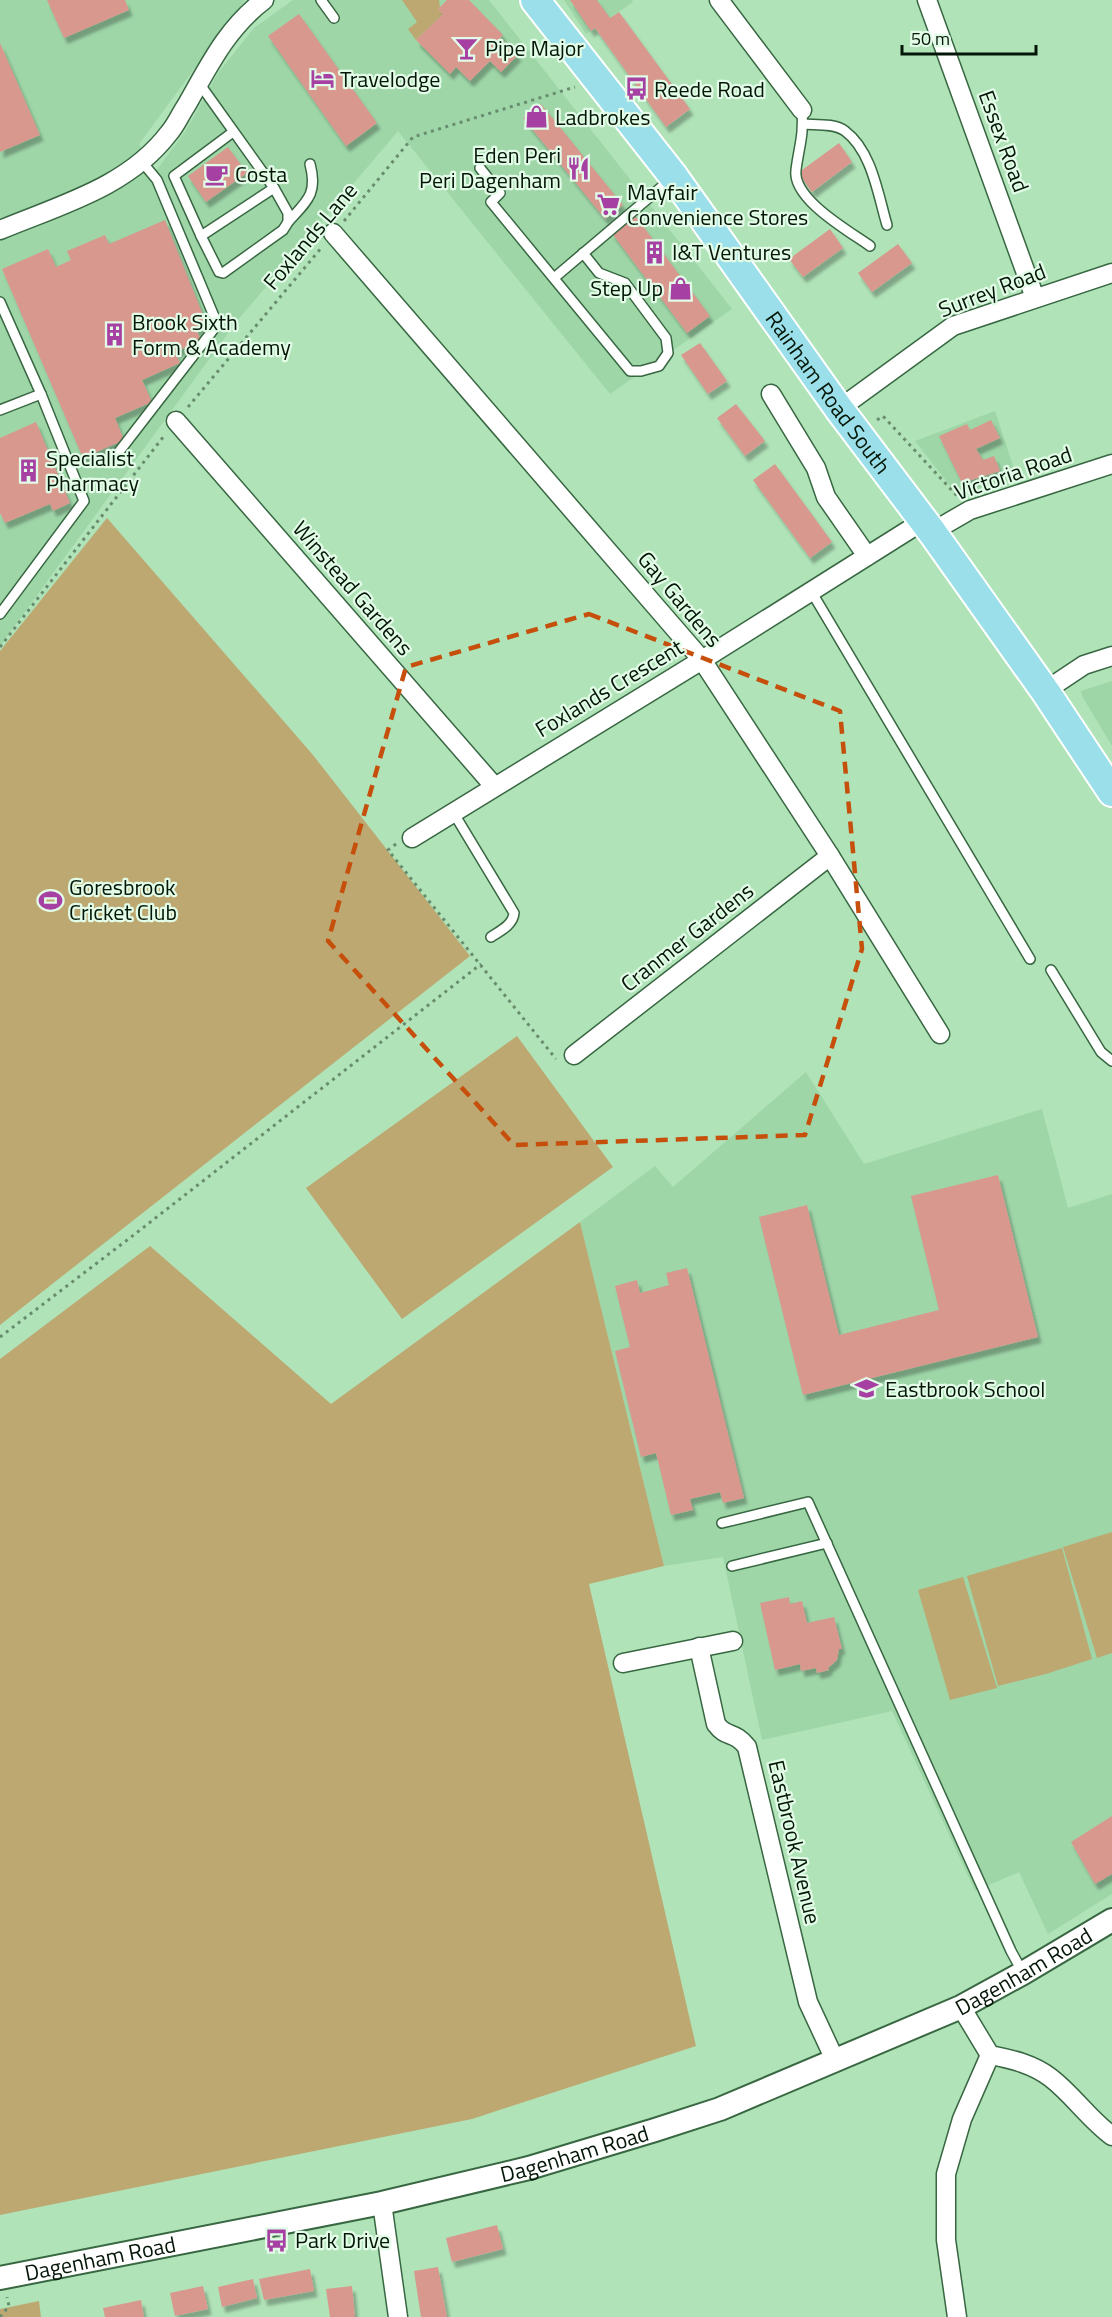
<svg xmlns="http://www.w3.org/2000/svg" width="1112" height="2317" font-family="'Titillium Web',sans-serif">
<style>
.built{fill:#9ed6a8}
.green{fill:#bda872}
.building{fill:#d8988e;filter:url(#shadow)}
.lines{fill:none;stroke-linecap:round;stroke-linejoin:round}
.service-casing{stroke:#386742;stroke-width:12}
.minor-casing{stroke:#386742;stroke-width:21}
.tertiary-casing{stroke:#386742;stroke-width:26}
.primary-casing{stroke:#fff;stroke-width:32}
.path{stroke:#688d6e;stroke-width:3;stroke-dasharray:3 4.5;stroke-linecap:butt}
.service{stroke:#fff;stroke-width:9}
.minor{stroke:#fff;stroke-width:18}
.tertiary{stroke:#fff;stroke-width:22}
.primary{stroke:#9adfe9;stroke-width:28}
.marked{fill:none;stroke:#c64f0b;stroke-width:4.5;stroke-dasharray:12 8;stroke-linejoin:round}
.labels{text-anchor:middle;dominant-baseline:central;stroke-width:4.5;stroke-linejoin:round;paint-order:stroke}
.poi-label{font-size:22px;fill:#041607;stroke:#e3fce7;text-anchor:start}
.street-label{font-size:22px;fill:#041607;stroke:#e3fce7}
</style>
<defs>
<filter id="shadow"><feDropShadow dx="3.5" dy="6" stdDeviation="1.5" flood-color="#0004"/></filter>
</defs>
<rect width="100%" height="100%" fill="#b0e3b8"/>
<g class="built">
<polygon points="0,0 245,0 139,144 155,172 185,132 218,73 254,28 293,0 489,0 732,309 610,394 398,131 237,321 0,646"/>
<polygon points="564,0 632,0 633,2 586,34"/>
<polygon points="995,411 1017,478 958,496 915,441"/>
<polygon points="1112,681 1112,746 1082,696 1081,691"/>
<polygon points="806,1072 864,1164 1042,1109 1068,1208 1112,1194 1112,1894 1048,1934 1019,1872 975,1891 892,1711 762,1740 723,1557 664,1566 580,1222 655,1166 673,1187"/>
</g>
<g class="green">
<polygon points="402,0 439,0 440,7 438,9 443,14 416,40 408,29 417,22"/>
<polygon points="107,518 313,755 470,956 0,1325 0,651"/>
<polygon points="517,1036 613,1167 402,1319 306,1188"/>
<polygon points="580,1222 664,1566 589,1584 696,2046 472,2119 0,2215 0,1359 150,1246 331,1404"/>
<polygon points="1112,1532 1112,1653 1097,1658 1063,1547"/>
<polygon points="1062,1548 1092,1659 1046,1674 998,1686 967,1576"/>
<polygon points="963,1577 997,1688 950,1700 918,1590"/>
<polygon points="39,2301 41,2317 0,2317 0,2309"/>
</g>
<g class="building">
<polygon points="47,0 125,0 129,10 64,38"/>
<polygon points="447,0 469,0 503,35 500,38 518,55 501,72 490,61 470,81 456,67 450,74 416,40 443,14 438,9"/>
<polygon points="570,0 597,0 610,18 619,12 690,109 666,127 595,28 591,31"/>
<polygon points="299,14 377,123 346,146 268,36"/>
<polygon points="0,43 40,135 0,152"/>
<polygon points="541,104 623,205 605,219 523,118"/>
<polygon points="839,143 852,162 812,192 798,173"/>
<polygon points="228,147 247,173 206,202 188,176"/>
<polygon points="634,214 710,316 687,333 611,232"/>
<polygon points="165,220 207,325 196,329 201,340 175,352 180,363 142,380 152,402 115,418 124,440 83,458 2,269 48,249 56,267 71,260 67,251 105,235 109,244"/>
<polygon points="830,229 843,248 803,277 789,259"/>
<polygon points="898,244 912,263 872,292 858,273"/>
<polygon points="700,343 727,381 708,394 681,355"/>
<polygon points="736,404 765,441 745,456 717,418"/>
<polygon points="991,420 1000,438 976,449 983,460 994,456 1000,471 962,483 939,436 967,424 970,430"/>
<polygon points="36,422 70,503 53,511 50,504 5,523 0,513 0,438"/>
<polygon points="775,464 832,542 810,558 753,480"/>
<polygon points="998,1175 1038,1337 803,1395 759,1217 807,1205 839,1335 939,1310 911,1196"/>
<polygon points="687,1268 744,1498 723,1503 720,1492 690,1499 693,1510 671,1515 656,1453 641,1457 615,1351 630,1347 615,1286 637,1280 640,1293 669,1285 666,1273"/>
<polygon points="789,1597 790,1604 802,1601 807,1623 834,1617 842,1649 839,1649 837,1660 828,1668 829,1670 817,1673 816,1668 801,1671 800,1664 775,1670 760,1603"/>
<polygon points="1112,1816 1112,1874 1095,1884 1071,1842"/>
<polygon points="497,2225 503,2249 452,2262 446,2238"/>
<polygon points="438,2267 447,2317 421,2317 414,2271"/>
<polygon points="310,2269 314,2291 264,2300 259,2279"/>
<polygon points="253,2279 257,2298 222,2307 218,2287"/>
<polygon points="203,2286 208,2309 175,2316 170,2293"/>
<polygon points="352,2286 355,2317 330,2317 326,2289"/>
<polygon points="141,2300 144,2317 105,2317 103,2308"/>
</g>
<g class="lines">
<defs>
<g id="service">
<polyline points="321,0 334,18"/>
<polyline points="199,83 274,188 288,213 288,222 283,230 223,273 219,272 201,236"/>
<path d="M802 110C804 136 799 146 796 170 792 199 849 231 870 246"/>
<path d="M803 124C815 125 835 123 845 131 872 151 878 195 887 225"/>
<polyline points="233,132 174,176 201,236 274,188"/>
<polyline points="480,168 500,193 491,202 630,371 641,371 659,366 668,353 666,338 625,283 599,273 583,253"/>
<path d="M288 222C307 201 318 194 310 164"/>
<polyline points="554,278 671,179"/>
<polyline points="0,302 41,394 84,501 0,614"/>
<polyline points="0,410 41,394"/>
<polyline points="118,453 213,330 216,321 157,180 143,163"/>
<polyline points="811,591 1030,959"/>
<path d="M453 812 514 913C513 925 500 931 491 937"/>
<polyline points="1051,970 1101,1052 1112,1061"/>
<polyline points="722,1523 808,1502 1011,1951 1023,1973"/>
<polyline points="732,1566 827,1543"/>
</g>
<g id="minor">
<polyline points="719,0 802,110"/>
<polyline points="927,0 1035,298"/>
<path d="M0 230C60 205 128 187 169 133 176 125 180 115 186 106 209 66 226 29 264 0"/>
<polyline points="333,233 702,660 830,856 940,1034"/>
<polyline points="771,394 816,468 826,497 867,556"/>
<polyline points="839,409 953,326 1112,273"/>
<polyline points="176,421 494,786"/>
<polyline points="932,532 970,510 1112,464"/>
<polyline points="1045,691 1084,665 1112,656"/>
<polyline points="412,838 702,660 923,521"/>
<polyline points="574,1055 830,856"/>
<path d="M699 1647 716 1724C727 1739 734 1730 747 1747L808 2002 835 2060"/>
<polyline points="623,1663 733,1641"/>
<path d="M961 2007 990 2055C1011 2059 1033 2064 1051 2078 1073 2095 1089 2119 1112 2136"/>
<polyline points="382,2203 398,2317"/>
<polyline points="957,2317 946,2240 946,2174 962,2119 990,2055"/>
</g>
<g id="tertiary">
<path id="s1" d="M0 2278 382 2203 529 2168 655 2130 720 2109 961 2007 1023 1973 1112 1920"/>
</g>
<g id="primary">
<path id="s2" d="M535 0 674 177 839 409 932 532 1045 691 1112 792"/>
</g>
</defs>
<use href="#service" class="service-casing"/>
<use href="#minor" class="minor-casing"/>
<use href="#tertiary" class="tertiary-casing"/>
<use href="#primary" class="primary-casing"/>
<g class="path">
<polyline points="344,221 413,137 575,87"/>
<polyline points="188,407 322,247"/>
<polyline points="877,420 883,416 959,498"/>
<polyline points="0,647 164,436"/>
<polyline points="396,844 388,850 556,1059"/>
<polyline points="0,1337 135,1234 481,964"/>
<polyline points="0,2317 9,2306 7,2297"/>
</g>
<use href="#service" class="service"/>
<use href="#minor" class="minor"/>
<use href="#tertiary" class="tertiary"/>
<use href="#primary" class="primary"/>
</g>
<path class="marked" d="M589 614 840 711 862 949 805 1135 514 1145 328 941 406 667Z"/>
<defs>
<symbol id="bar-bare" viewBox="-9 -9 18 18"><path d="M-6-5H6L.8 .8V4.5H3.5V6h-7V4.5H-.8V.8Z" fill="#a740a3" stroke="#e3fce7" stroke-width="2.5" paint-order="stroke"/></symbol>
<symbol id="hotel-bare" viewBox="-9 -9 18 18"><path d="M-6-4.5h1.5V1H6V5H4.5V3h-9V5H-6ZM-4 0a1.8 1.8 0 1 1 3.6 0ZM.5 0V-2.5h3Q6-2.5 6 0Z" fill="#a740a3" stroke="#e3fce7" stroke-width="2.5" paint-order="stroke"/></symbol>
<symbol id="bus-bare" viewBox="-9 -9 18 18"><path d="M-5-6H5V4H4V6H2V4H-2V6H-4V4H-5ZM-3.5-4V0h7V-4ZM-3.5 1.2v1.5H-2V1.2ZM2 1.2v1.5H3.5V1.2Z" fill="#a740a3" stroke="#e3fce7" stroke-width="2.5" paint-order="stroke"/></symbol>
<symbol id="shop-bare" viewBox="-9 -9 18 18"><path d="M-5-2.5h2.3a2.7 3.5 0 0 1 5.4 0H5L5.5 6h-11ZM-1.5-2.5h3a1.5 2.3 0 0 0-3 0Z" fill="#a740a3" stroke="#e3fce7" stroke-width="2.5" paint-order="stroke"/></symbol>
<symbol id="restaurant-bare" viewBox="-9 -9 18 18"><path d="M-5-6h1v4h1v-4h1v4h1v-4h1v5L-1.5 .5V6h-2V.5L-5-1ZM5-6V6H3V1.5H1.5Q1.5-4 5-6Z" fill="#a740a3" stroke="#e3fce7" stroke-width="2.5" paint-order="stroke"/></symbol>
<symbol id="cafe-bare" viewBox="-9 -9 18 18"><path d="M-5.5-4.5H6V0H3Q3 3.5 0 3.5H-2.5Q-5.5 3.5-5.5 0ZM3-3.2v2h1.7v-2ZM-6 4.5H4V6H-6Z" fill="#a740a3" stroke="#e3fce7" stroke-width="2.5" paint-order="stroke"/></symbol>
<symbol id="supermarket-bare" viewBox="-9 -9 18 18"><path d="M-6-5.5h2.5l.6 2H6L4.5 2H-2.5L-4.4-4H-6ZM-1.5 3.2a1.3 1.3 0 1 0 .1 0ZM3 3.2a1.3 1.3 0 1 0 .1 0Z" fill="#a740a3" stroke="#e3fce7" stroke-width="2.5" paint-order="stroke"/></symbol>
<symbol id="building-bare" viewBox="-9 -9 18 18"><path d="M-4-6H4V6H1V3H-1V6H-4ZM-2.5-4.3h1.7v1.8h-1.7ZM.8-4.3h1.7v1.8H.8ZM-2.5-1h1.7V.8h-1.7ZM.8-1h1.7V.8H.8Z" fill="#a740a3" stroke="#e3fce7" stroke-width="2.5" paint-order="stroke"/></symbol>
<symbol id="stadium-bare" viewBox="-9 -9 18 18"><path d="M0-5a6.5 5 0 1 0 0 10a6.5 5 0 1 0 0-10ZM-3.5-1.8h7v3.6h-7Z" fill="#a740a3" stroke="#e3fce7" stroke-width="2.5" paint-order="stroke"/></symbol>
<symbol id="school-bare" viewBox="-9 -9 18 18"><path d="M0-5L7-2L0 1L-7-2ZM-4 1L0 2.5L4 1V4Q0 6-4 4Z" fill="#a740a3" stroke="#e3fce7" stroke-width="2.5" paint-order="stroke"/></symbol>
</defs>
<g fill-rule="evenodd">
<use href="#bar-bare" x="450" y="32" width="33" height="33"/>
<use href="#hotel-bare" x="306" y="62" width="33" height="33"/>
<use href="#bus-bare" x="620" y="72" width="33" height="33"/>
<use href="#shop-bare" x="520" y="100" width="33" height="33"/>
<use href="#restaurant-bare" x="562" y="152" width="33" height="33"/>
<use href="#cafe-bare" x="200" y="158" width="33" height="33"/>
<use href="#supermarket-bare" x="592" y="188" width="33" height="33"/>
<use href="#building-bare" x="638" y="236" width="33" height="33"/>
<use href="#shop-bare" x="664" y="272" width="33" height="33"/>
<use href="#building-bare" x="98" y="318" width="33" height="33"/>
<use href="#building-bare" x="12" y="454" width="33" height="33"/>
<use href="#stadium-bare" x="34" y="884" width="33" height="33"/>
<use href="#school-bare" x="850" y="1372" width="33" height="33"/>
<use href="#bus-bare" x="260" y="2224" width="33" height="33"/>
</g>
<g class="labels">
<g class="poi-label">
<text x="485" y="48">Pipe Major</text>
<text x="340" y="79">Travelodge</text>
<text x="654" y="89">Reede Road</text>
<text x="555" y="117">Ladbrokes</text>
<text x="561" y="155" text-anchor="end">Eden Peri<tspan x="561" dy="25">Peri Dagenham</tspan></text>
<text x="235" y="174">Costa</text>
<text x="627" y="192">Mayfair<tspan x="627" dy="25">Convenience Stores</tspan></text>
<text x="672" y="252">I&amp;T Ventures</text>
<text x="663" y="288" text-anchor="end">Step Up</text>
<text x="132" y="322">Brook Sixth<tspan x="132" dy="25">Form &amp; Academy</tspan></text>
<text x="46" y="458">Specialist<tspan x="46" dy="25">Pharmacy</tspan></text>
<text x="69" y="887">Goresbrook<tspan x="69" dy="25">Cricket Club</tspan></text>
<text x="885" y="1389">Eastbrook School</text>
<text x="295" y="2240">Park Drive</text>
</g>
<g class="street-label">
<text transform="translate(1004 141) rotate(70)">Essex Road</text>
<text transform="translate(310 236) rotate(-50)">Foxlands Lane</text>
<text transform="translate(992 290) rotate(-21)">Surrey Road</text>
<text stroke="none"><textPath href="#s2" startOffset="490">Rainham Road South</textPath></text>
<text transform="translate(1013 473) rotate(-19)">Victoria Road</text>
<text transform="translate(353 588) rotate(49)">Winstead Gardens</text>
<text transform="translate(680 599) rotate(50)">Gay Gardens</text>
<text transform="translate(609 688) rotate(-31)">Foxlands Crescent</text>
<text transform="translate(687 937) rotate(-38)">Cranmer Gardens</text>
<text transform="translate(795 1842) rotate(77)">Eastbrook Avenue</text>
<text stroke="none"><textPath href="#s1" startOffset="1074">Dagenham Road</textPath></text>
<text stroke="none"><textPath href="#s1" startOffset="588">Dagenham Road</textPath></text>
<text stroke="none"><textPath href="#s1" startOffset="102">Dagenham Road</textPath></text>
</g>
</g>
<path d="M902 45v9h134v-9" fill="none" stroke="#041607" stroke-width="3"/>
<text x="911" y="45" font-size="18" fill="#041607" stroke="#e3fce7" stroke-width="4.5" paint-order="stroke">50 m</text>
</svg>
